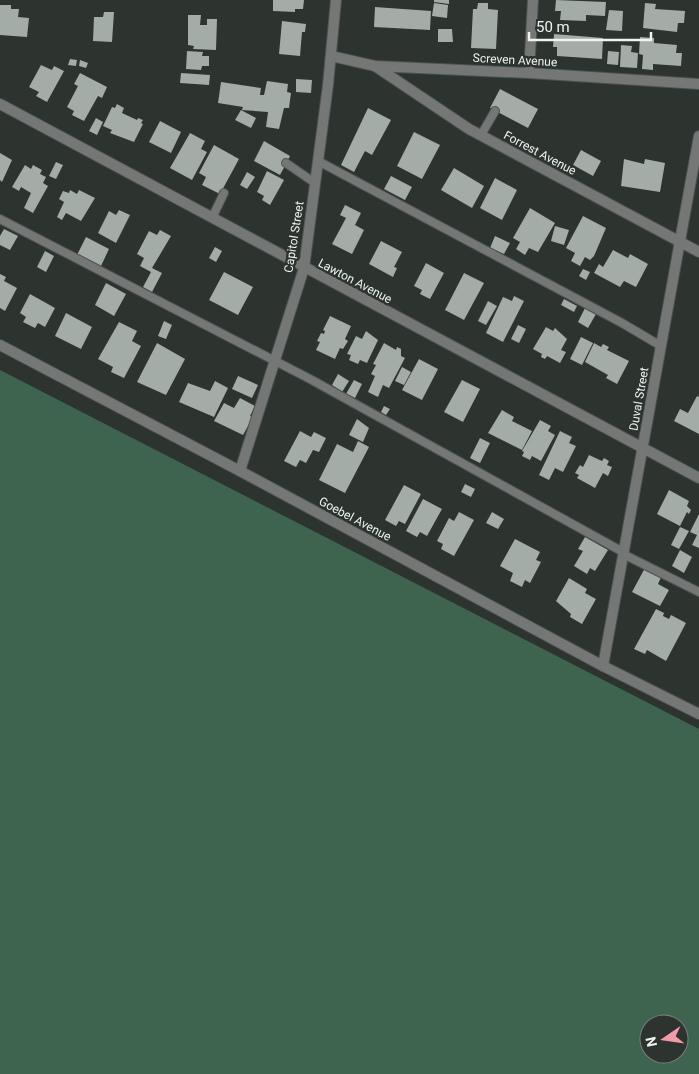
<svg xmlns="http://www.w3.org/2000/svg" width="699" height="1074" font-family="Roboto,sans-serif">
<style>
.green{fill:#3e644f;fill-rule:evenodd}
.building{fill:#a3aca6}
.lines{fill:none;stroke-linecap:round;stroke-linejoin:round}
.service-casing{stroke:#4c524e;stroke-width:10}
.minor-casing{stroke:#4c524e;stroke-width:12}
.tertiary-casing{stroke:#4c524e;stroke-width:12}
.service{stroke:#747775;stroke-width:8}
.minor{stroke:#747775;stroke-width:10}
.tertiary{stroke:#747775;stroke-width:10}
.labels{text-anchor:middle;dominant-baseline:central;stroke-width:5;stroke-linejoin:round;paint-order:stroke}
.street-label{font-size:12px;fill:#eff4f1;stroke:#2d332f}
</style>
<rect width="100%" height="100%" fill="#2d332f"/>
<path class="green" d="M0 370 699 729V1074H0ZM649 1024H679V1054H649Z"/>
<g class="building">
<polygon points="273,0 304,0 303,9 295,9 295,12 273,11"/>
<polygon points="434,0 449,0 449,4 434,2"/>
<polygon points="556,0 606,2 605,16 586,15 586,21 560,20 561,11 555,11"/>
<polygon points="434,3 448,5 447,18 432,16"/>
<polygon points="478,3 488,3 488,9 498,10 496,49 471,48 473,9 477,9"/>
<polygon points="645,3 656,4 655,9 685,11 684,23 678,23 677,32 643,28"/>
<polygon points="0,5 11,5 11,9 19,9 18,17 29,18 27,37 0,35"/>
<polygon points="375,7 431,11 430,30 374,27"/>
<polygon points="609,10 623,11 622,31 606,30"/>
<polygon points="104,12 114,12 112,42 93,41 94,17 103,17"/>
<polygon points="188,15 201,15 200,25 207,25 207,19 217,19 216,50 193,49 194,46 188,45"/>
<polygon points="282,21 306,24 305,32 302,32 300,56 279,54"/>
<polygon points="438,29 452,29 453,42 438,42"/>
<polygon points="554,34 603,38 602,59 557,56 557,47 553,47"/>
<polygon points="640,37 654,38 654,43 677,45 676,53 682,53 681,66 653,64 653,70 642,69 643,55 639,54"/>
<polygon points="621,45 632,46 631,52 638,53 637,68 620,67"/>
<polygon points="187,51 203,52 202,56 209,56 209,66 202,66 201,70 186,69"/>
<polygon points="608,51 619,52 618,65 607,64"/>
<polygon points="70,59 77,60 76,66 68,65"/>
<polygon points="80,60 88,63 86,68 79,66"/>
<polygon points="41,65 52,70 54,66 64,71 47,102 36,96 39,92 29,87"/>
<polygon points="80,73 107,87 102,98 98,96 84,121 72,115 74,111 67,107 78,86 74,84"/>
<polygon points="181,73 210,75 209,85 180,83"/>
<polygon points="296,79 312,80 311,93 296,92"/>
<polygon points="267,81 288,84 287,92 291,93 289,108 284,108 279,129 266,127 268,112 242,110 243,107 218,103 221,82 261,88 260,95 264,95"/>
<polygon points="500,89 538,109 528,128 490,108"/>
<polygon points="117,104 124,108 122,113 137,120 138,118 143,120 141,123 143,124 134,142 110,133 112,130 103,126 112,107 115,108"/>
<polygon points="368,108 391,120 372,155 365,151 354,172 341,165"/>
<polygon points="241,110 256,118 251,128 235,120"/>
<polygon points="96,118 103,122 97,135 89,131"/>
<polygon points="160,121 181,132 171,153 149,142"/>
<polygon points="414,132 440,145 422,179 397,166"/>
<polygon points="190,133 205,141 201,149 207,152 192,180 170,168"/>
<polygon points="264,141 290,156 280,175 254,161"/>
<polygon points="214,145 239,159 220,194 202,185 206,177 199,173"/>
<polygon points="581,150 601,161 593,176 573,165"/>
<polygon points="0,153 12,160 2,182 0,180"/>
<polygon points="624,159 644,164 645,159 665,163 660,192 621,186"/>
<polygon points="56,162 63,165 56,179 49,176"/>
<polygon points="25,165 31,169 33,165 42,170 40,174 46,177 43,183 48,186 33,213 24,208 31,193 21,187 19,191 12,187"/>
<polygon points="454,168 484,186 472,208 441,190"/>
<polygon points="267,171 284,180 270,205 262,200 264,196 257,192"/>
<polygon points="247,172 255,177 247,189 240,185"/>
<polygon points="391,176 412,187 405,200 384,189"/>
<polygon points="495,178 517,190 502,220 480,208"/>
<polygon points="70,190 77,194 79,190 95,198 81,221 66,213 62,220 57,217 64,202 59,199 63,191 69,193"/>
<polygon points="345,205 361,213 355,225 364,230 352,254 332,244 346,218 340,215"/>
<polygon points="530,208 555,223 538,252 529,248 525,255 516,249 520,242 513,238"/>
<polygon points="119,210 130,215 116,243 98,233 109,211 116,215"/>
<polygon points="583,216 606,228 594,256 590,260 585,257 580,266 571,261 575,253 566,248"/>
<polygon points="555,226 569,230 564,245 551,241"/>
<polygon points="4,229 18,236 10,250 0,245 0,236"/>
<polygon points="160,230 171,236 152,268 162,273 152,292 143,287 151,272 140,266 144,258 137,254 149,231 157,235"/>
<polygon points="495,236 510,243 504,254 490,248"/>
<polygon points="86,237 109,249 101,266 77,255"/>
<polygon points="381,241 402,252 394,267 397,268 393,277 369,264"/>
<polygon points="215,247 222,251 216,262 209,258"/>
<polygon points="613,250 628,258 630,254 648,264 636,287 624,281 620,287 594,273 599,264 603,267"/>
<polygon points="45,251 54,256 46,272 37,267"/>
<polygon points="426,263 444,273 430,299 420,294 422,290 414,286"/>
<polygon points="583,269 590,272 586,280 579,276"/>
<polygon points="224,272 253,287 238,315 209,300"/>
<polygon points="464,273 484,283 464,320 445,310"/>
<polygon points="0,274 6,277 4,281 17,288 5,311 0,308"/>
<polygon points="106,283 126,294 114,316 95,305"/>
<polygon points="30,294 55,308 45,327 38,323 35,328 23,322 26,317 20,313"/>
<polygon points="514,296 524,301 503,342 486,333 503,297 512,301"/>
<polygon points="564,299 577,306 574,312 561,305"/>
<polygon points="488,301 497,306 486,325 478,321"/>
<polygon points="585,308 596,314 588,328 578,322"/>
<polygon points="66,313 92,327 81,349 55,336"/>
<polygon points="330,316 351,326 345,339 348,341 343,349 340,348 335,359 316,350 320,342 317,341 321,333 324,334 325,331 323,330"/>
<polygon points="164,321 172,325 166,339 158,336"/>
<polygon points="119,322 137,331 132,341 141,346 124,378 111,372 113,367 98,359"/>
<polygon points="518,325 526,329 519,343 511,339"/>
<polygon points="546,327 553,331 555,328 567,339 561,350 566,352 560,363 547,356 545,359 541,357 542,354 533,349"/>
<polygon points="366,331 378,340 367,363 360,360 358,364 349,360 351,355 347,354 356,336 362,339"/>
<polygon points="581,337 593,343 582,365 570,359"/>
<polygon points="157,343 185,359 166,395 137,382"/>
<polygon points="384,343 396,350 397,347 401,349 401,356 405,358 389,388 383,385 378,397 368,392 375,376 371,374 376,365 373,364"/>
<polygon points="594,343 601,347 603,344 609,347 607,350 629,361 617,384 606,378 608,375 585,362"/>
<polygon points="419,359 438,369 422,400 402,390"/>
<polygon points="402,367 411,372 404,385 395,381"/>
<polygon points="338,374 349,381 342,392 332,385"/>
<polygon points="238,376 258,385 252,398 232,389"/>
<polygon points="354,380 362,384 355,398 346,394"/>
<polygon points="462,380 480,389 463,422 444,412"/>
<polygon points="215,381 228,388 214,417 179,402 188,383 210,391"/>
<polygon points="697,396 699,397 699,434 674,421 680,409 688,413"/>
<polygon points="240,398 255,406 250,416 253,417 243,435 214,421 224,403 234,408"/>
<polygon points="384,406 390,409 386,415 381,412"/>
<polygon points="502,410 514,417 512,421 532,431 522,450 488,433"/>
<polygon points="357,419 369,428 363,442 349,435"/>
<polygon points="540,420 551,426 548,431 555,435 541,461 532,456 530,460 522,456 524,452 522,451"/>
<polygon points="300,431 311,437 314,432 326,438 319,452 313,450 306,463 300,460 296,467 284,461"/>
<polygon points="560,431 572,437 569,443 576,446 563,472 555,468 549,480 539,475"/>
<polygon points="480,438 490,443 480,463 470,458"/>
<polygon points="358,441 369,447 345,493 319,480 337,444 353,452"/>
<polygon points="589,455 602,461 604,458 609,461 607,465 612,467 608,476 603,473 595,488 577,478 579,475 575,473 580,465 583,467"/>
<polygon points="465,484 475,489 471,497 461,492"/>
<polygon points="404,485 421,494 405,524 399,521 396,526 385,520"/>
<polygon points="669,490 689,501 687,506 691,510 689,514 687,512 680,526 657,514"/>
<polygon points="423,499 442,509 427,536 420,532 417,537 406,531"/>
<polygon points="459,512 474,520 454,556 441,549 443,544 437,541 449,518 454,521"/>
<polygon points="492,512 504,519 498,529 486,523"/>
<polygon points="699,514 699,548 692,545 697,535 690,532"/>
<polygon points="680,527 689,531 679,549 671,545"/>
<polygon points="585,537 608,550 595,571 590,568 587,574 574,566 583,551 578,549"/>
<polygon points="515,539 540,552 536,560 541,562 530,583 525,580 522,587 510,581 513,573 500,566"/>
<polygon points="680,550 692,557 684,573 672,566"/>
<polygon points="646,566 662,575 658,584 669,590 660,606 632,592"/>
<polygon points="569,578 587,589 585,593 596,599 582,624 570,617 571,614 556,601"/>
<polygon points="656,609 664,613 663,616 669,619 671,615 686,623 666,661 647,650 645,654 634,649"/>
</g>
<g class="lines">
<defs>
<g id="service">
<polyline points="481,135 495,111"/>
<polyline points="318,161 622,323 661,346"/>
<polyline points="286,163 315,183"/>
<polyline points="212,218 224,193"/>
<polyline points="0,219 310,379 623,552"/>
<polyline points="623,554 699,592"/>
</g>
<g id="minor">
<polyline points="331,56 375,66 529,73 699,84"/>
<polyline points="375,66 469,129 699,252"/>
<polyline points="529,73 533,0"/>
<polyline points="0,104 699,478"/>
<polyline points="240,471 304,268 328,85 336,0"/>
<polyline points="603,666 699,136"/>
</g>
<polyline id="tertiary" points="0,345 240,471 603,666 699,714"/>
</defs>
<use href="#service" class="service-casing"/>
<use href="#minor" class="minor-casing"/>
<use href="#tertiary" class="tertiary-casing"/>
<use href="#service" class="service"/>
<use href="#minor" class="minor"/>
<use href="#tertiary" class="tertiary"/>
</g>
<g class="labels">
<g class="street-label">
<text transform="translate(515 60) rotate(3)">Screven Avenue</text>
<text transform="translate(540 153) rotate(28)">Forrest Avenue</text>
<text transform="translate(294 237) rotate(-81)">Capitol Street</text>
<text transform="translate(355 281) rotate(28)">Lawton Avenue</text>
<text transform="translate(639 399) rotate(-80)">Duval Street</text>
<text transform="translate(355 519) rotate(28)">Goebel Avenue</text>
</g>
</g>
<g transform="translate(664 1039) rotate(257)"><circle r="24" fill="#2d332f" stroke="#7b807d"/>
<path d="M0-4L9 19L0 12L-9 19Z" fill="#f39aa9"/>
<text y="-8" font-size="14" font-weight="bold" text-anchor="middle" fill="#eff4f1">N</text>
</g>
<path d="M529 32v8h122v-8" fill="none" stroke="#eff4f1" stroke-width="2.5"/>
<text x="536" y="32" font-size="15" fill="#eff4f1" stroke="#2d332f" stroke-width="4" paint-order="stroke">50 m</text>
</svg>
